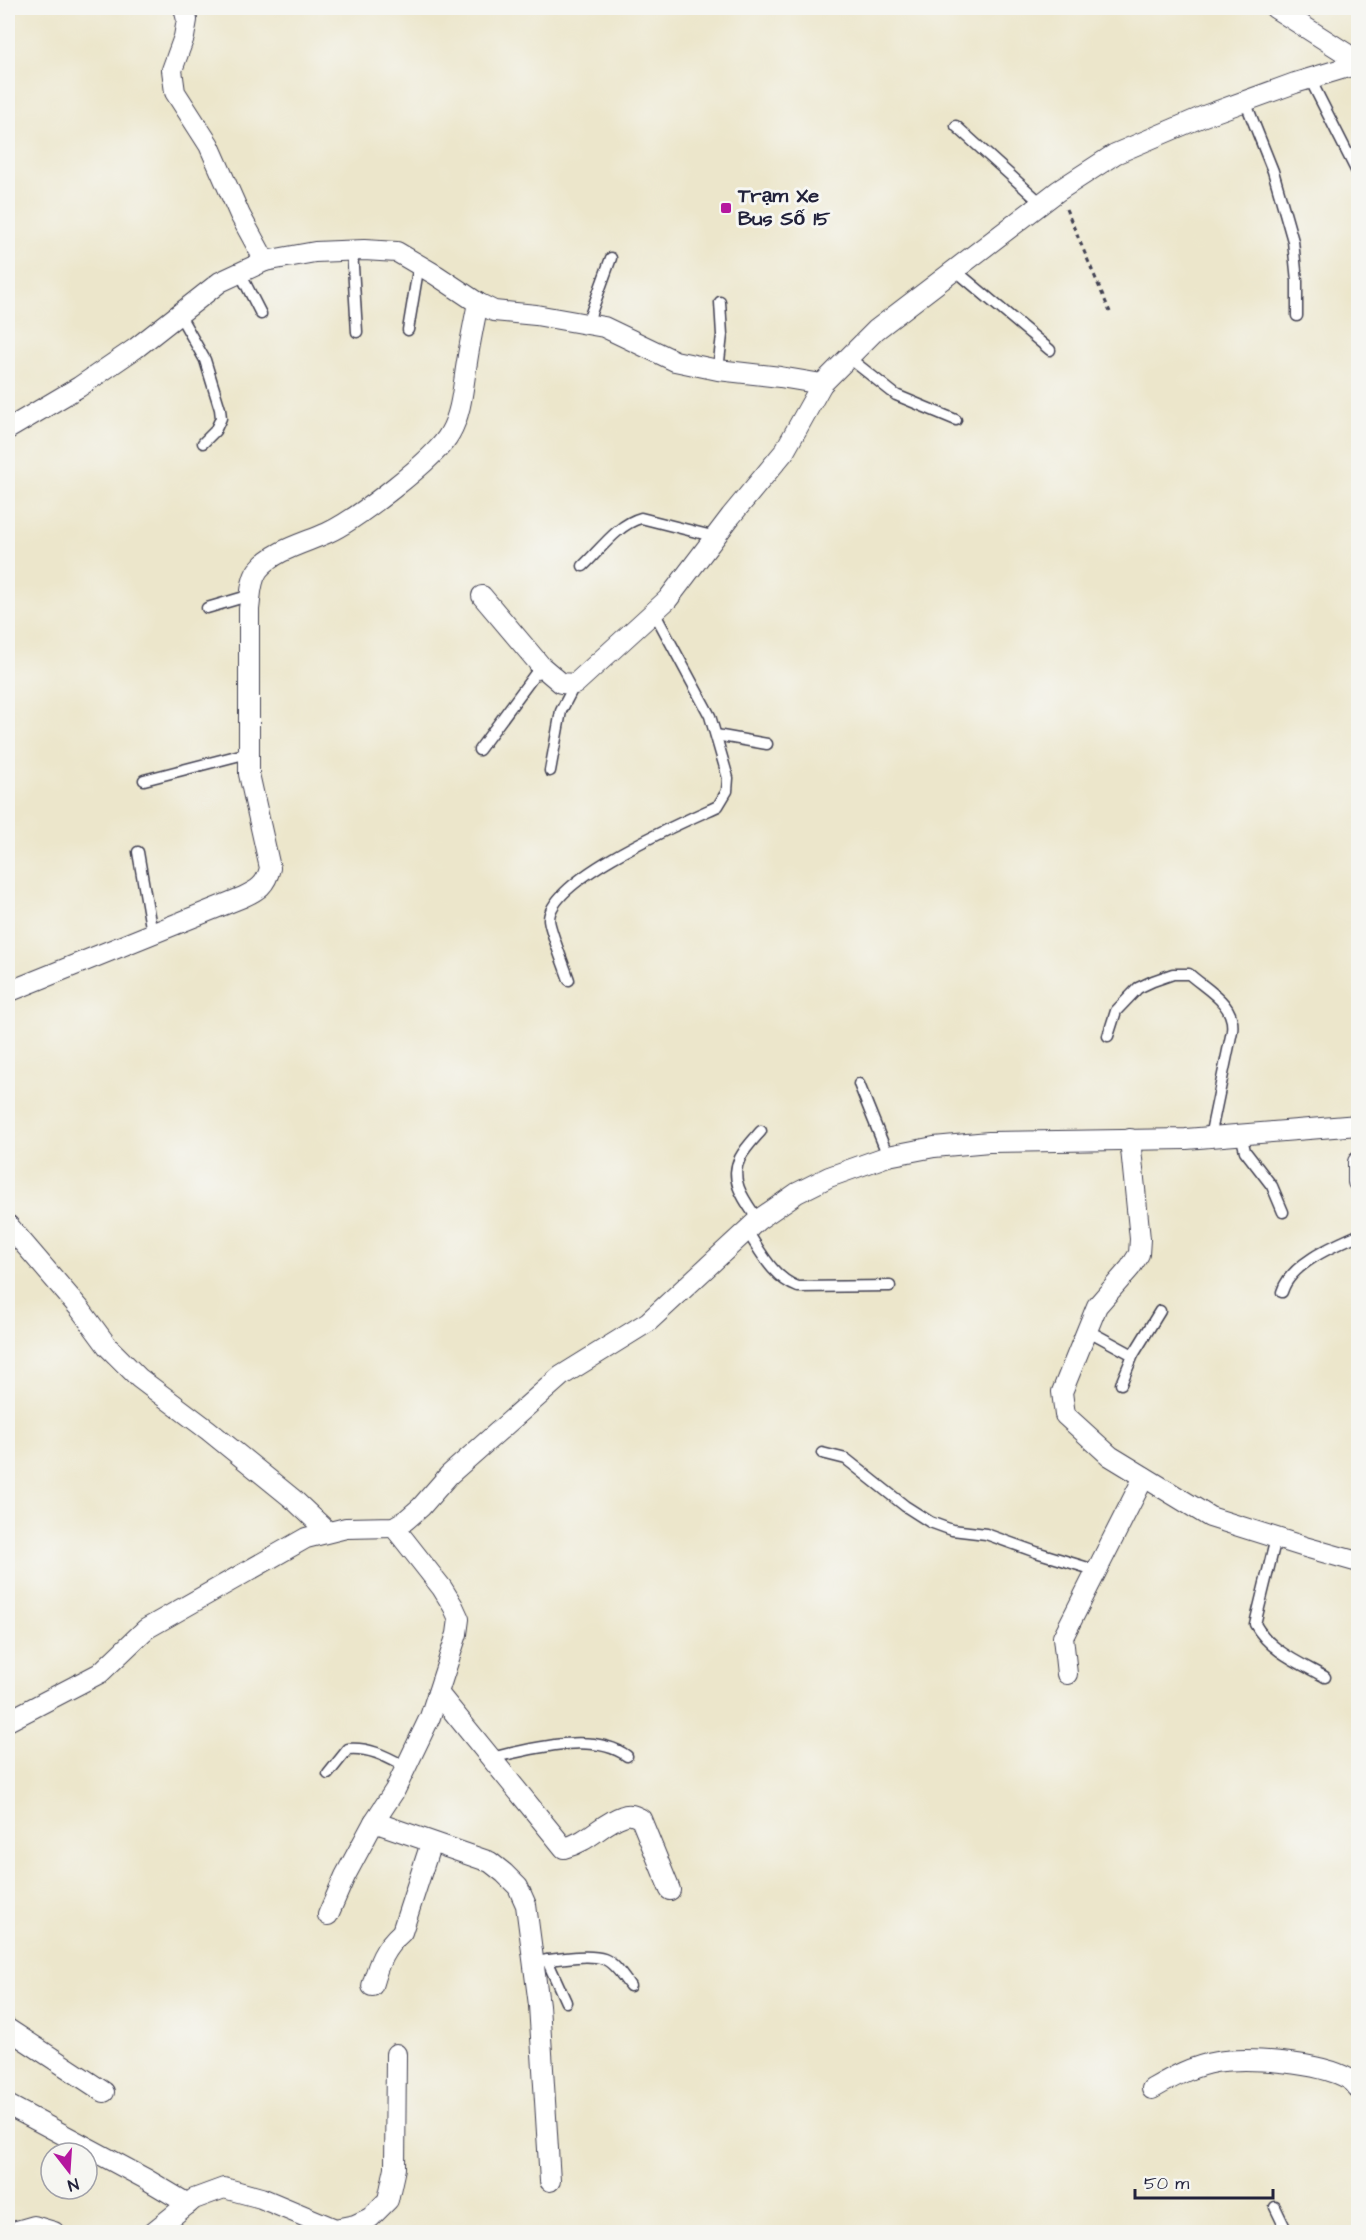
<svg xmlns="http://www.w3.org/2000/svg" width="1366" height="2240" font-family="'Architects Daughter',sans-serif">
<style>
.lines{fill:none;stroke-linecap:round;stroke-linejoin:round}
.service-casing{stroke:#403f51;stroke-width:13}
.minor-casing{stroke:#403f51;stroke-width:22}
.path{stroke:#403f51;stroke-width:3;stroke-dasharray:4.5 4.5;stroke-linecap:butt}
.service{stroke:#fff;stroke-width:10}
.minor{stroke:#fff;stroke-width:20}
.poi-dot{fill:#b5179e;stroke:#f6f6f2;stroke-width:2}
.labels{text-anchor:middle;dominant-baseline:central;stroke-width:6;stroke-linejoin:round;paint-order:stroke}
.poi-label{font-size:20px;font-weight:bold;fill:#22223b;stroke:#f6f6f2;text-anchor:start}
</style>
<rect width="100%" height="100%" fill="#f6f6f2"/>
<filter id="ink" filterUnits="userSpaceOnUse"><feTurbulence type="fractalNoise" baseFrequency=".0167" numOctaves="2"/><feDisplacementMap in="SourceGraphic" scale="12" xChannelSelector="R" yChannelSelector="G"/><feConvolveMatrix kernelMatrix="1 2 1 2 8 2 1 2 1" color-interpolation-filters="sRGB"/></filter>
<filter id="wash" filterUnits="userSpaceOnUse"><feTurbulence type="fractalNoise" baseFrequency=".008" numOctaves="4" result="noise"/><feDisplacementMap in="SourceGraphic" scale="24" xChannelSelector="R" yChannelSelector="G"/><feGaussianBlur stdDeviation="1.35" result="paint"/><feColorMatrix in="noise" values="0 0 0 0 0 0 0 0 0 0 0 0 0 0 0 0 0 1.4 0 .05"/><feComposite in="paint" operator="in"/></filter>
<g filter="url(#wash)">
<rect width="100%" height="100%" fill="#ece6cb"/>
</g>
<g filter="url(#ink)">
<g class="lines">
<defs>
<g id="service">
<polyline points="1310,79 1358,174"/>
<polyline points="1245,101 1273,171 1293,241 1297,281 1297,316"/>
<polyline points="956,126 1042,204"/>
<polyline points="352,250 357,332"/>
<polyline points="955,270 1050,350"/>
<polyline points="240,273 261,314"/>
<polyline points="179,314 205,360 220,409 221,418 215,431 203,443"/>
<polyline points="587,324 611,258"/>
<polyline points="408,330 419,264"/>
<polyline points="848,357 896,395 956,420"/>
<polyline points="718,370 722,335 720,302"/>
<path d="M583 566C600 550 618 524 641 518L716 537"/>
<polyline points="207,608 251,595"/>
<polyline points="716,735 767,744"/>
<polyline points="479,750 541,666"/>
<polyline points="550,771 561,711 575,684"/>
<polyline points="144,780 248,753"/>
<polyline points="138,852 152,933"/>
<path d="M569 980C565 968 549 928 549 919 551 878 683 822 718 806L727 791 728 778 710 716 654 612"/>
<path d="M1108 1036 1116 1011 1138 988 1153 981 1173 974H1189C1207 990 1236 1004 1232 1031L1210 1137"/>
<polyline points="859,1084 888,1156"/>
<polyline points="1241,1134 1245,1151 1272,1186 1283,1212"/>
<path d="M758 1220C746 1202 728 1181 740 1158 745 1148 754 1139 761 1131"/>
<path d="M747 1231C761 1252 773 1278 798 1287L890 1286"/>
<path d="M1282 1292C1290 1264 1333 1246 1358 1235"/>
<polyline points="1087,1330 1133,1355"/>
<polyline points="1121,1384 1133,1355 1160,1311"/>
<polyline points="822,1453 846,1459 905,1506 930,1522 952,1530 986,1534 1036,1552 1098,1571"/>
<path d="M1276 1538 1255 1624C1270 1651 1298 1662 1325 1677"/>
<path d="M491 1758C530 1749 593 1731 627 1756"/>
<path d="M328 1774 348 1749C370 1747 387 1757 406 1767"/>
<polyline points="547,1960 566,2002"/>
<path d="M533 1962C551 1960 588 1953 604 1959 615 1963 623 1977 630 1986"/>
<polyline points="1275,2207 1287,2232"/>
</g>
<g id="minor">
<polyline points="184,8 187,20 184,37 172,70 175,92 209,145 240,215 265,261"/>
<polyline points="1275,8 1358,61"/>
<polyline points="8,429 79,387 136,348 220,282 265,261 315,252 364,250 397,252 436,275 478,303 494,311 536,315 604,327 675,361 718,370 780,377 822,384"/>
<polyline points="482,596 541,666 561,683 575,684 668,599 731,516 784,452 822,384 876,330 1058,191 1115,154 1204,116 1295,83 1358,64"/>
<path d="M8 992 243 897C258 890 266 885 270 868L249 774V609C251 597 250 581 258 570 274 550 305 543 327 533 354 521 436 459 450 433 462 412 463 385 467 362 470 342 474 323 478 303"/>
<polyline points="1130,1139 1140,1239 1139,1254 1130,1268 1097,1306 1062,1392 1065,1415 1110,1456 1210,1517 1305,1547 1358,1562"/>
<polyline points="1358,1162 1358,1182"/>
<polyline points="8,1225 80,1309 108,1347 139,1378 208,1430 293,1499 327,1531"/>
<polyline points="1067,1674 1063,1637 1144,1477"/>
<path d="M438 1693 564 1848C589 1842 602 1823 623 1816 630 1813 635 1816 641 1819L670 1890"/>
<polyline points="8,1721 100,1673 146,1629 306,1538 346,1528 394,1527 406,1520 421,1507 449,1475 561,1376 648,1322 758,1220 797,1193 829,1177 888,1156 934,1147 989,1142 1186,1139 1358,1125"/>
<polyline points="374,1822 490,1862 504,1873 518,1887 526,1905 539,2005 550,2181"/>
<polyline points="328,1915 345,1876 374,1822 395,1790 430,1717 457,1634 459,1619 453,1606 442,1588 394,1527"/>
<path d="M372 1986C379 1962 383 1949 402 1932L431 1843"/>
<polyline points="8,2029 104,2092"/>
<path d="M1152 2089C1173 2077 1192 2066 1216 2062 1248 2057 1320 2062 1349 2079 1352 2081 1356 2085 1358 2088"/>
<polyline points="8,2105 146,2179 188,2204"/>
<polyline points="13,2232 34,2226 54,2232"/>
<polyline points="153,2232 194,2199 224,2188 261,2198 335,2229 355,2225 370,2218 388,2200 395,2168 396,2054"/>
</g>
</defs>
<use href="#service" class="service-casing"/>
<use href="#minor" class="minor-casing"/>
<polyline class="path" points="1066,209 1110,312"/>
<use href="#service" class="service"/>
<use href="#minor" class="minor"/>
</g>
</g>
<rect class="poi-dot" x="720" y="202" width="12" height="12" rx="3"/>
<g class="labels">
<g class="poi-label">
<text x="738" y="196">Trạm Xe<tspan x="738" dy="23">Bus Số 15</tspan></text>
</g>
</g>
<rect width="1366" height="2240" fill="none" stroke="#f6f6f2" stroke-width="30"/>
<g transform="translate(69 2171) rotate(163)"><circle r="28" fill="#f6f6f2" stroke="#a1a1a9" stroke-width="1.5"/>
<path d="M0-4.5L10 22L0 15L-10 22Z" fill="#b5179e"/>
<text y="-9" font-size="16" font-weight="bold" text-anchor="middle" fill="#22223b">N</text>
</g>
<path d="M1135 2189v9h138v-9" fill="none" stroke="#22223b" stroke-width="3"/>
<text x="1144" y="2189" font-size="18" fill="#22223b" stroke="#f6f6f2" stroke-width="4.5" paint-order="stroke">50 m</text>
</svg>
